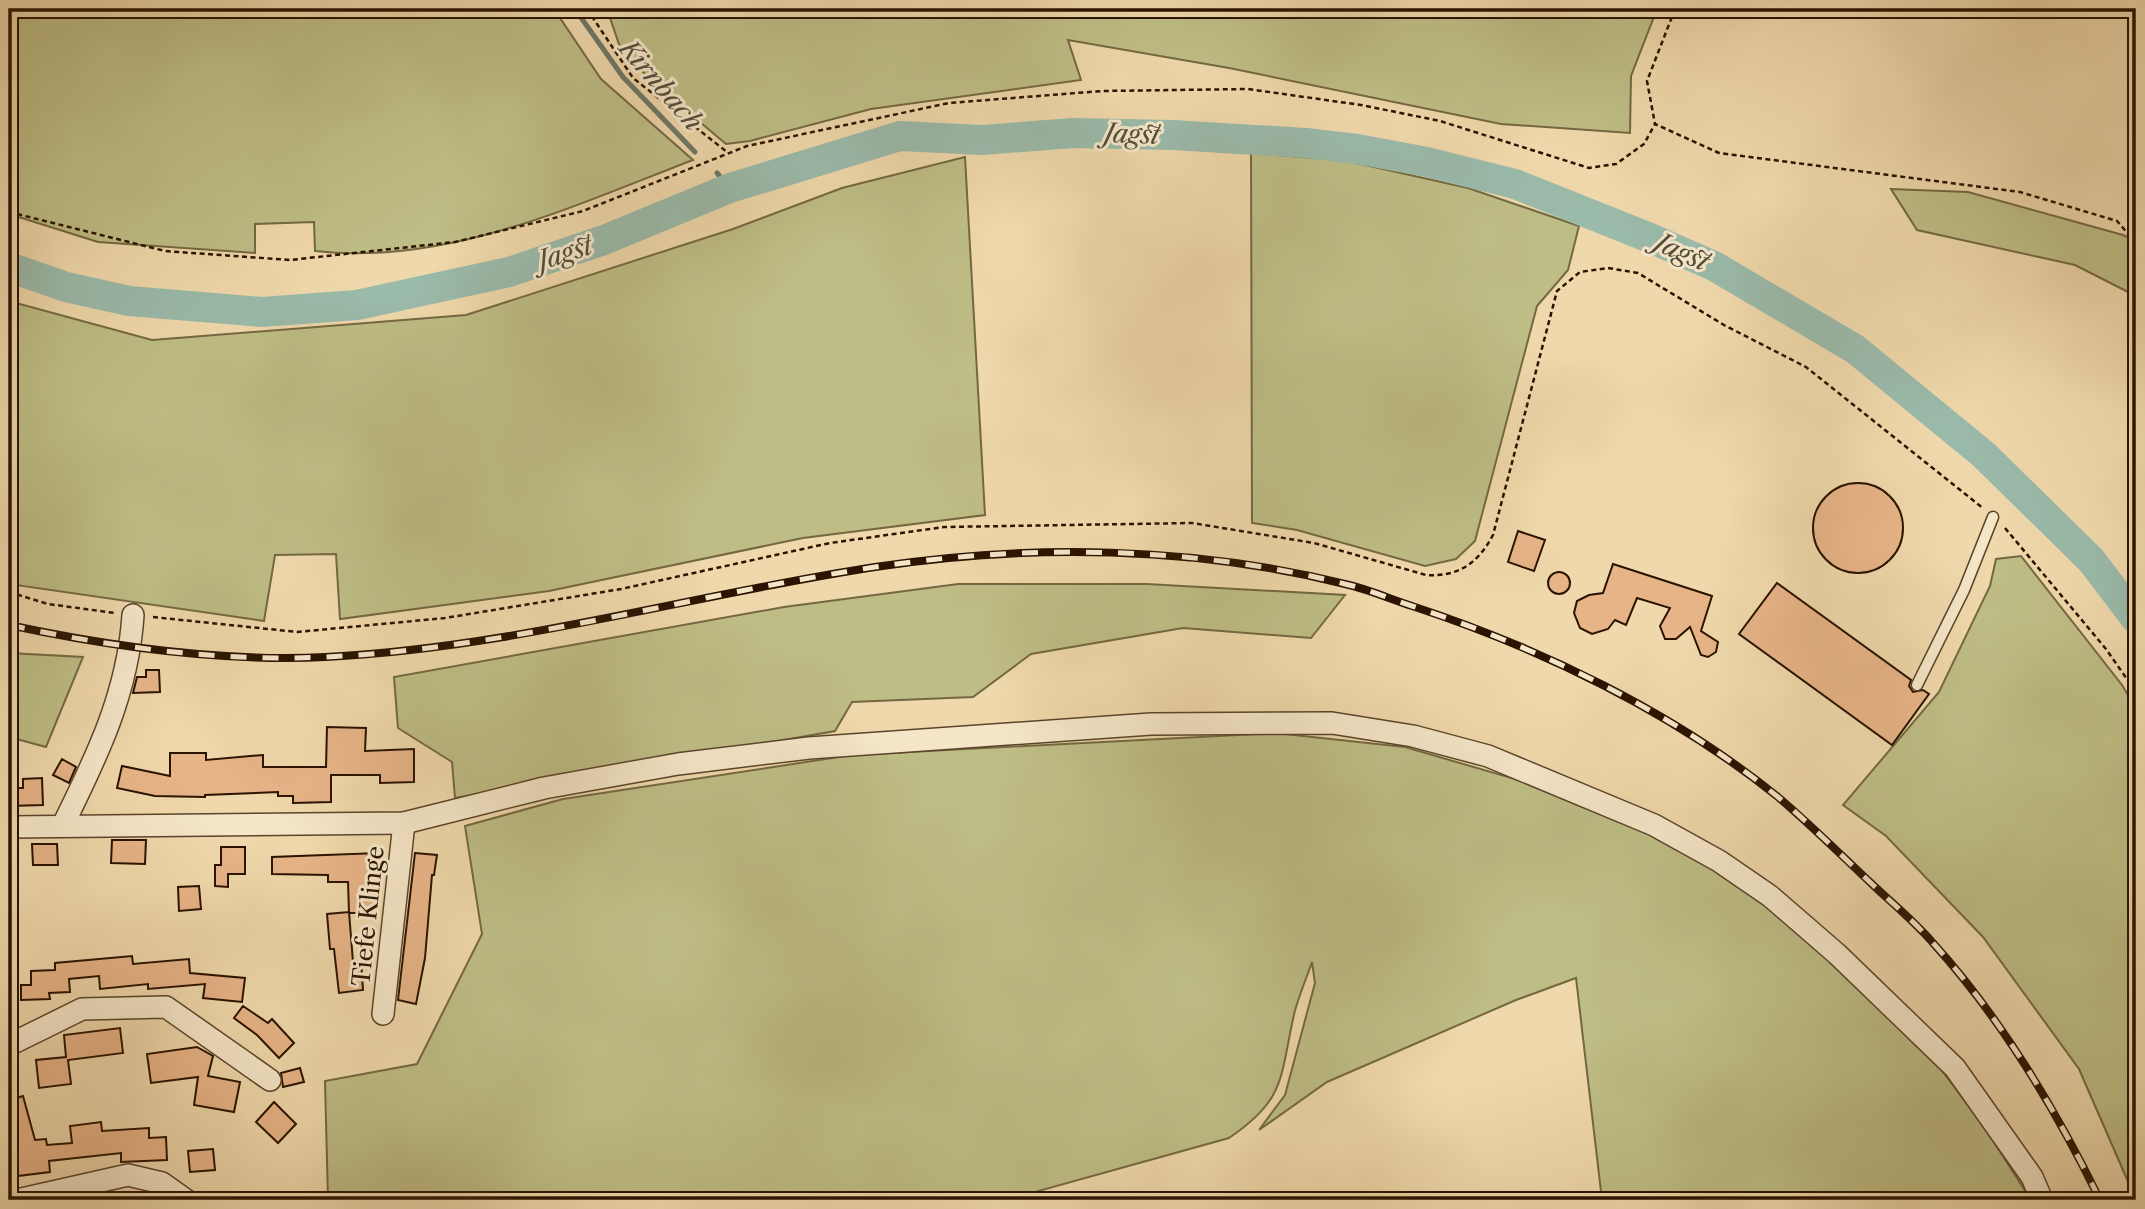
<svg xmlns="http://www.w3.org/2000/svg" width="2145" height="1209" font-family="'Libre Caslon Text',serif">
<style>
.green{fill:#bebd85;stroke:#746842;stroke-width:2}
.lines{fill:none;stroke-linecap:round;stroke-linejoin:round}
.stream{stroke:#6d7766;stroke-width:5}
.river{stroke:#9abaaa;stroke-width:30}
.building{fill:#e7b487;stroke:#2a1300;stroke-width:2}
.service-casing{stroke:#5b442b;stroke-width:13}
.minor-casing{stroke:#5b442b;stroke-width:24}
.path{stroke:#2a1300;stroke-width:2.5;stroke-dasharray:5 3.5;stroke-linecap:butt}
.service{stroke:#f5e6c8;stroke-width:10}
.minor{stroke:#f5e6c8;stroke-width:21}
.rail-casing{stroke:#2a1300;stroke-width:8}
.rail{stroke:#f5e6c8;stroke-width:5;stroke-dasharray:16;stroke-linecap:butt}
.labels{text-anchor:middle;dominant-baseline:central;stroke-width:6;stroke-linejoin:round;paint-order:stroke}
.street-label{font-size:24px;fill:#2a1300;stroke:#f5e6c8}
.water-label{font-size:26px;font-style:italic;fill:#514d3c;stroke:#f5e6c8}
</style>
<rect width="100%" height="100%" fill="#efd8ab"/>
<filter id="stains"><feTurbulence type="fractalNoise" baseFrequency=".00286" numOctaves="4"/><feColorMatrix values="0 0 0 0 .2 0 0 0 0 .09 0 0 0 0 .02 0 0 0 .5 -.17"/></filter>
<radialGradient id="worn" r=".72"><stop offset=".6" stop-color="#630" stop-opacity="0"/><stop offset="1" stop-color="#630" stop-opacity=".3"/></radialGradient>
<g class="green">
<path d="M9 9H554L601 79 693 160C573 206 446 266 315 251L314 222 255 224V253L98 242 9 214Z"/>
<polygon points="607,9 1657,9 1631,76 1630,133 1501,124 1229,68 1068,40 1081,80 871,109 750,141 726,144 656,85 621,50"/>
<polygon points="1251,153 1343,160 1468,188 1579,226 1568,270 1537,306 1475,541 1456,559 1425,566 1297,530 1252,523"/>
<polygon points="965,157 985,515 803,538 549,591 340,619 336,554 275,555 264,621 9,584 9,301 152,340 466,315 733,229 842,188"/>
<polygon points="1891,189 1968,192 2123,235 2136,241 2136,296 2075,265 1917,230"/>
<polygon points="2021,556 2122,685 2136,708 2136,1200 2079,1069 1983,937 1886,836 1843,805 1939,692 1990,586 1996,559"/>
<polygon points="958,584 1147,584 1345,595 1311,638 1183,628 1031,654 973,697 852,702 835,731 455,798 452,762 398,728 394,677 784,607"/>
<polygon points="9,653 83,657 46,747 9,737"/>
<path d="M1275 733 1405 747 1539 786 1638 827 1746 886 1833 962 1934 1060 1983 1125 2031 1200H1602L1576 978 1516 1000 1327 1082 1259 1130 1285 1095 1315 983 1312 962C1306 980 1297 999 1293 1019 1280 1079 1285 1100 1229 1138L1006 1200H328L325 1081 417 1064 482 934 465 826 563 799 852 755Z"/>
</g>
<g class="lines">
<g class="stream">
<polyline points="575,9 623,77 695,152"/>
<polyline points="717,173 730,188"/>
</g>
<polyline class="river" points="9,267 66,287 129,301 262,312 357,305 509,272 604,240 730,188 900,136 982,140 1073,133 1173,135 1306,143 1357,149 1427,162 1515,184 1650,238 1714,266 1855,349 1984,455 2091,560 2136,619"/>
</g>
<g class="building">
<circle cx="1858" cy="528" r="45"/>
<polygon points="1518,531 1545,540 1534,571 1508,562"/>
<polygon points="1613,564 1712,596 1701,631 1718,642 1716,652 1708,657 1701,655 1690,627 1676,639 1665,639 1660,626 1670,608 1637,598 1626,625 1615,620 1608,629 1592,634 1580,628 1574,613 1577,601 1589,595 1603,593"/>
<circle cx="1559" cy="583" r="11"/>
<polygon points="1777,583 1911,680 1909,686 1913,692 1923,690 1929,694 1892,745 1739,634"/>
<polygon points="146,670 159,670 160,692 133,693 137,677 146,677"/>
<polygon points="327,727 366,728 365,751 414,749 414,782 380,783 380,775 331,775 331,802 293,803 293,796 278,796 278,792 205,795 205,797 155,796 117,788 122,766 170,776 170,753 206,753 206,760 263,755 263,767 326,767"/>
<polygon points="62,759 76,767 69,783 53,775"/>
<polygon points="42,778 43,805 9,806 9,788 23,788 23,779"/>
<polygon points="112,840 146,840 145,864 111,863"/>
<polygon points="32,844 57,844 58,865 33,865"/>
<polygon points="221,847 245,847 245,874 228,874 228,887 215,886 215,865 221,865"/>
<polygon points="379,853 380,882 375,882 375,913 349,913 348,882 328,882 328,875 272,874 272,857"/>
<polygon points="415,853 437,855 434,875 432,875 425,958 416,1004 398,1000"/>
<polygon points="199,886 201,909 179,911 178,887"/>
<polygon points="349,912 353,962 361,961 363,990 339,993 334,949 330,949 327,914"/>
<polygon points="132,956 133,964 189,959 190,973 245,978 242,1002 203,998 205,984 148,989 148,984 100,989 99,976 69,979 70,992 49,993 50,999 21,1000 21,985 31,985 31,971 55,970 55,963"/>
<polygon points="243,1006 268,1023 272,1019 294,1043 279,1058 257,1035 234,1018"/>
<polygon points="120,1028 123,1053 68,1060 71,1084 39,1088 36,1060 66,1057 64,1035"/>
<polygon points="197,1047 213,1056 208,1076 240,1082 234,1112 194,1105 198,1077 151,1083 147,1054"/>
<polygon points="300,1068 304,1082 283,1087 281,1073"/>
<polygon points="23,1096 35,1140 46,1139 47,1145 72,1143 70,1126 101,1122 102,1131 149,1128 149,1138 166,1137 167,1160 121,1162 121,1153 49,1161 50,1172 9,1177 9,1161 18,1160 14,1126 9,1127 9,1100"/>
<polygon points="274,1102 296,1124 278,1143 256,1122"/>
<polygon points="213,1149 215,1170 190,1172 188,1151"/>
</g>
<g class="lines">
<defs>
<polyline id="service" points="1917,685 1964,590 1993,517"/>
<g id="minor">
<path d="M63 825C97 756 128 693 133 615"/>
<polyline points="9,827 404,823 544,788 678,764 809,748 1151,724 1332,723 1413,736 1488,756 1654,825 1719,861 1770,896 1837,954 1955,1068 2032,1177 2042,1200"/>
<polyline points="383,1014 404,823"/>
<polyline points="9,1045 82,1009 166,1007 270,1080"/>
<polyline points="17,1200 128,1175 162,1183 186,1200"/>
</g>
</defs>
<use href="#service" class="service-casing"/>
<use href="#minor" class="minor-casing"/>
<g class="path">
<polyline points="587,9 633,78 727,152"/>
<polyline points="1675,9 1647,81 1655,124 1719,153 2020,192 2117,221 2136,243"/>
<polyline points="9,212 165,251 290,260 455,242 583,211 747,146 949,103 1102,91 1248,89 1361,105 1440,121 1589,168 1616,164 1644,144 1655,124"/>
<polyline points="2005,528 2106,649 2136,692"/>
<polyline points="9,592 48,604 115,613"/>
<path d="M153 617 297 632 445 618 621 589 830 543 944 527 1192 523 1314 543 1426 575C1459 577 1478 563 1493 535L1557 291 1580 272 1608 268 1638 273 1724 325 1806 367 1984 509"/>
</g>
<use href="#service" class="service"/>
<use href="#minor" class="minor"/>
<defs>
<path id="rail" d="M9 625C112 647 219 662 326 657 512 648 691 595 875 567 1028 544 1194 546 1345 584 1368 589 1390 599 1412 606 1540 648 1673 712 1778 797 1811 825 1842 856 1873 885 1893 904 1915 922 1933 943 2001 1018 2056 1110 2100 1200"/>
</defs>
<use href="#rail" class="rail-casing"/>
<use href="#rail" class="rail"/>
</g>
<g class="labels">
<g class="street-label">
<text transform="translate(368 916) rotate(-84)">Tiefe Klinge</text>
</g>
<g class="water-label">
<text transform="translate(661 85) rotate(49)">Kirnbach</text>
<text transform="translate(1132 134) rotate(2)">Jagst</text>
<text transform="translate(1682 252) rotate(24)">Jagst</text>
<text transform="translate(565 253) rotate(-18)">Jagst</text>
</g>
</g>
<rect width="2145" height="1209" fill="none" stroke="#efd8ab" stroke-width="35"/>
<rect x="10" y="10" width="2124" height="1188" fill="none" stroke="#2a1300" stroke-width="3.5"/>
<rect x="18" y="18" width="2110" height="1174" fill="none" stroke="#2a1300" stroke-width="2"/>
<rect width="100%" height="100%" filter="url(#stains)"/>
<rect width="100%" height="100%" fill="url(#worn)"/>
</svg>
